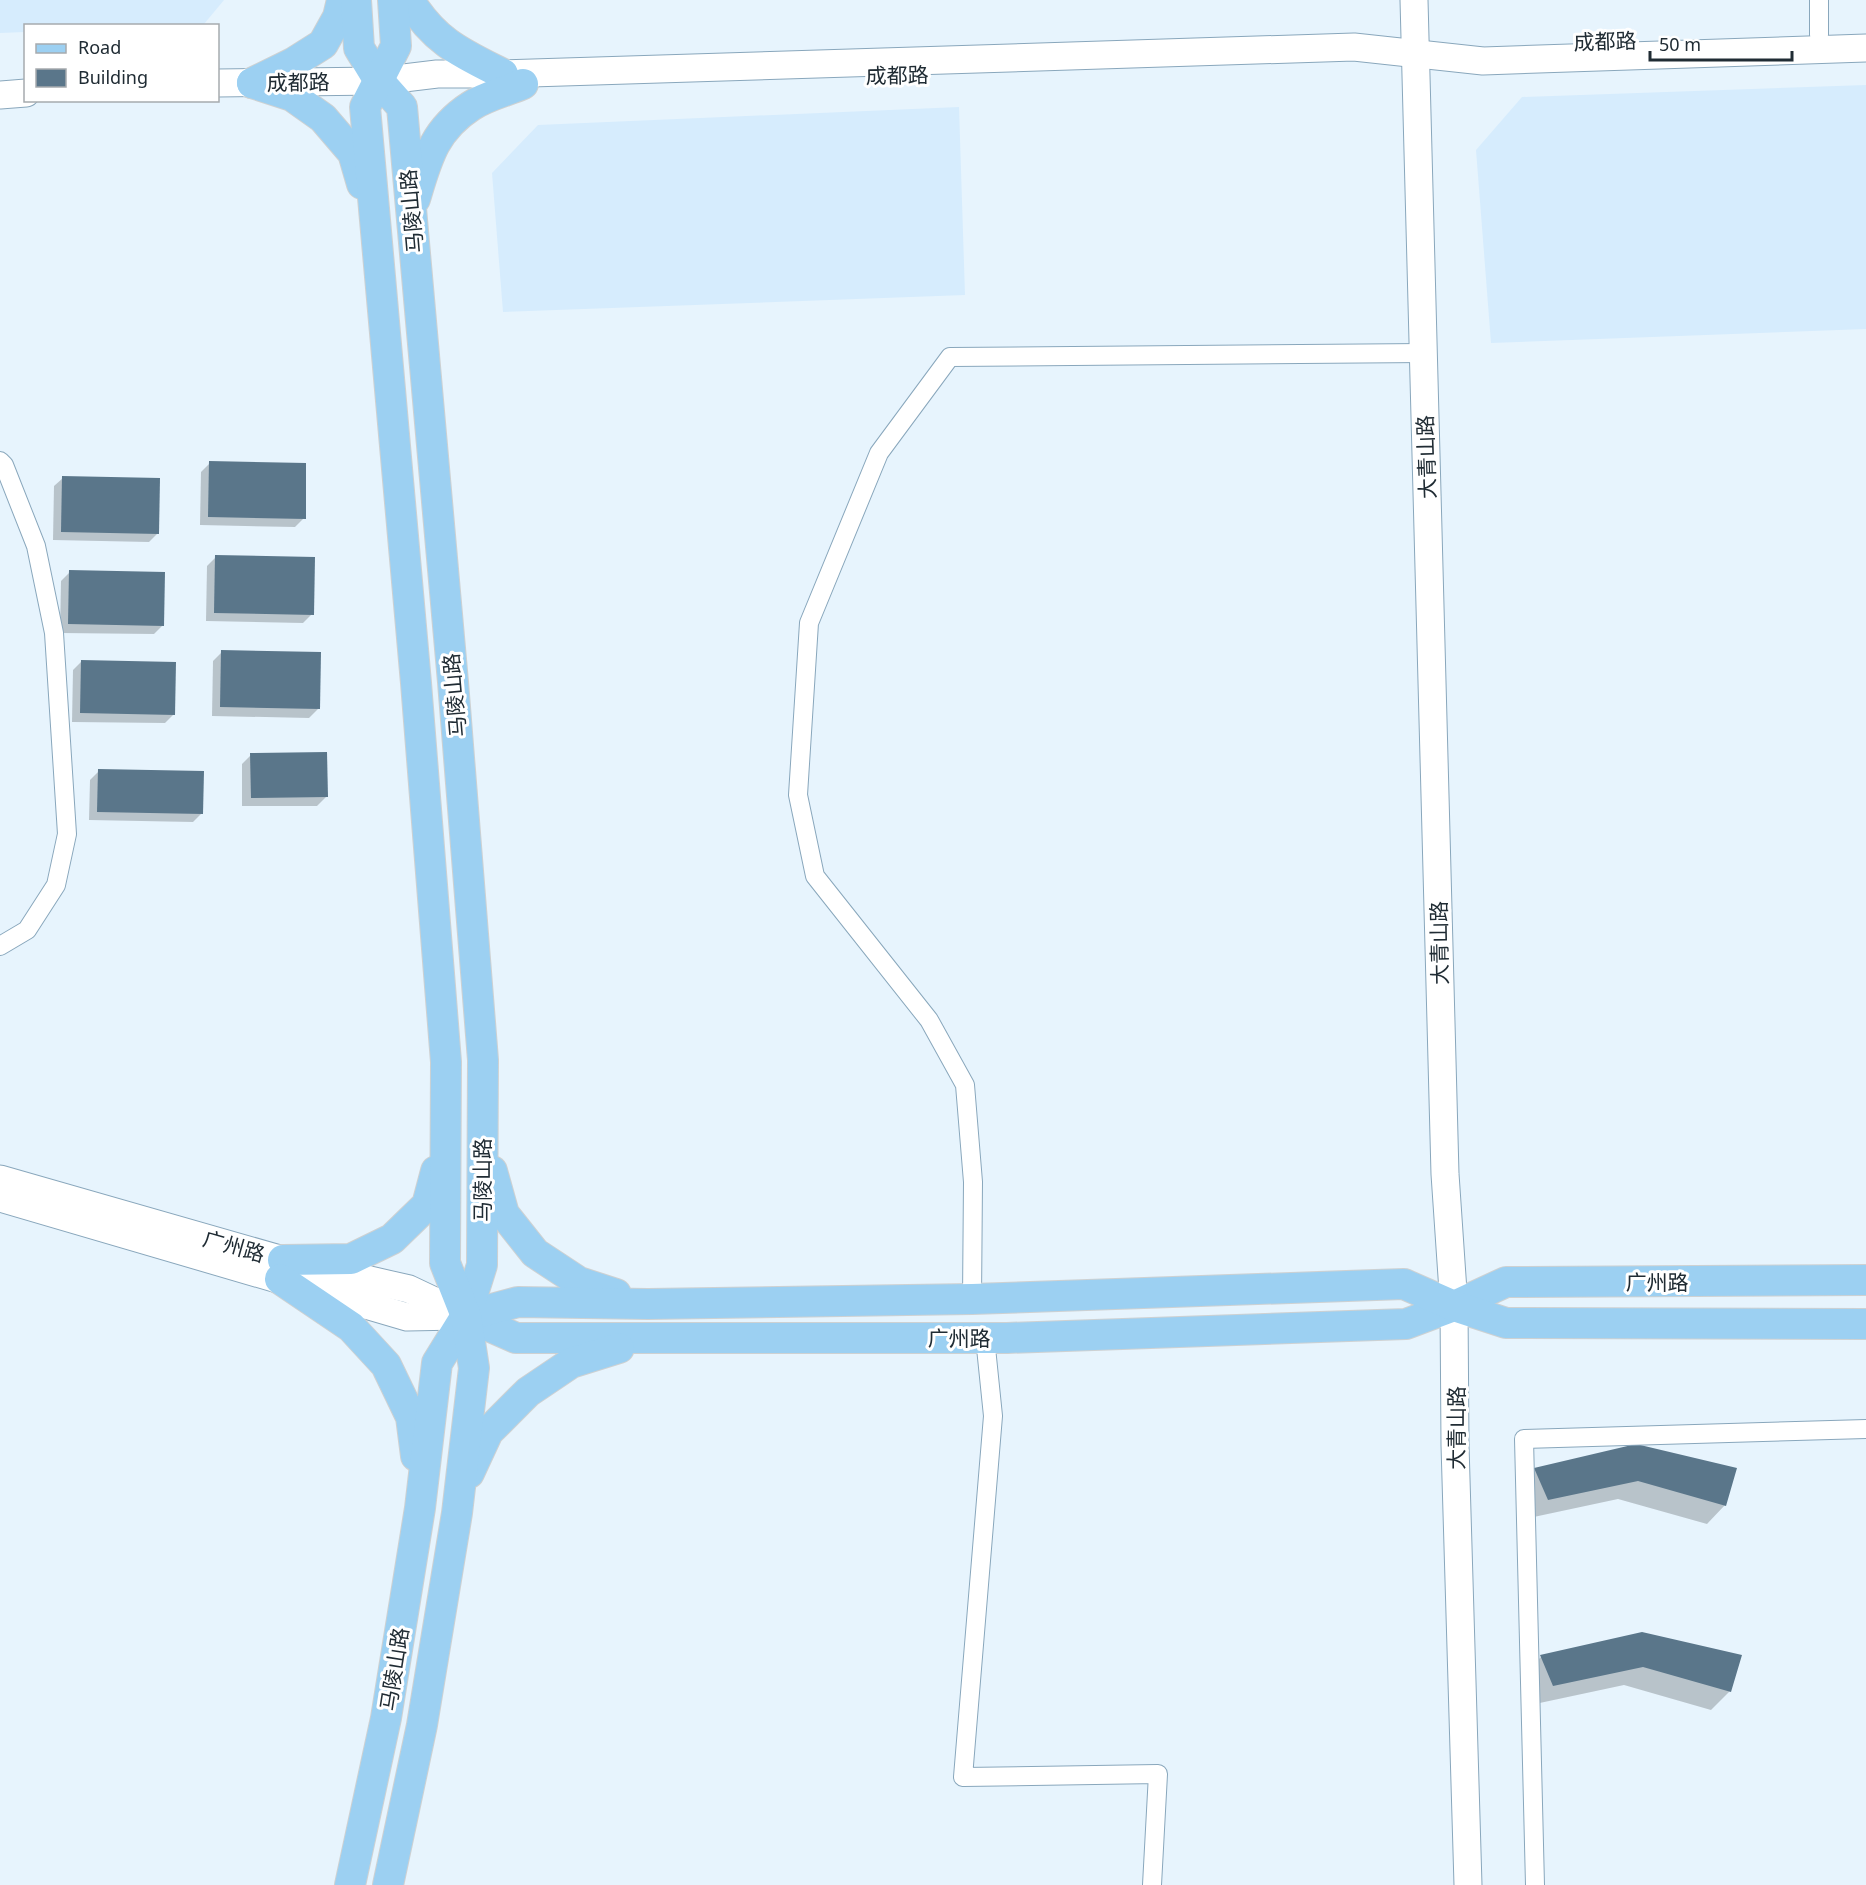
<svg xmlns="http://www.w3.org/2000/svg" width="1866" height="1885" font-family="'Noto Sans','Noto Sans SC',sans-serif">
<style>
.built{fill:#d6ecfd}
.shadow{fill:#0003}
.building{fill:#5a768a}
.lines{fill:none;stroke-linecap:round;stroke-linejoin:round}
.street-casing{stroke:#89a7bc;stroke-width:20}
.secondary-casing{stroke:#89a7bc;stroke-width:29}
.primary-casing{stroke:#ced1d2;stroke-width:32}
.street{stroke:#fff;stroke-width:18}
.secondary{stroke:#fff;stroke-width:27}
.primary{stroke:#9cd0f2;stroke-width:30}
.labels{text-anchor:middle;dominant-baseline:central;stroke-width:6;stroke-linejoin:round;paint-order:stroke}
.street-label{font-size:21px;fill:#202c34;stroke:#fff}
</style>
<rect width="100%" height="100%" fill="#e7f4fd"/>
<g class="built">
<polygon points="0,0 224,0 204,24 26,26 25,32 0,33"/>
<polygon points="1866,85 1866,329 1491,343 1476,150 1522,97"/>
<polygon points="959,107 965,295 503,312 492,173 538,125"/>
</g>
<g class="shadow">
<polygon points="210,463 304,518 295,527 200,525 201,472"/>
<polygon points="63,478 158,533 149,542 53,540 54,486"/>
<polygon points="216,557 312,614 303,623 206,621 207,566"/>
<polygon points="70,572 163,625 154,634 60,633 61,581"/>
<polygon points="222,652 318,709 309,718 212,716 213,661"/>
<polygon points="82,661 174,714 165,723 72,722 73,670"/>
<polygon points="251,755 326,797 317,806 242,806 242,764"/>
<polygon points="99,771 202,813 193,822 89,820 90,780"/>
<polygon points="1636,1446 1725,1505 1707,1524 1618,1499 1529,1518 1516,1488 1534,1469"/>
<polygon points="1642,1634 1730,1691 1711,1710 1624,1685 1535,1704 1523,1675 1541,1657"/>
</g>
<g class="building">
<polygon points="209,461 306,463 306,519 208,517"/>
<polygon points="62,476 160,478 159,534 61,532"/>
<polygon points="215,555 315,557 314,615 214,613"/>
<polygon points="69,570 165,572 164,626 68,624"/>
<polygon points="221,650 321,652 320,709 220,707"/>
<polygon points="81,660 176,662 175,715 80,713"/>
<polygon points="327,752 328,797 251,798 250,753"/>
<polygon points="98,769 204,771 203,814 97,812"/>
<polygon points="1636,1444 1737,1468 1726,1506 1638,1481 1548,1500 1534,1468"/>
<polygon points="1642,1632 1742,1655 1731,1692 1643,1667 1553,1686 1540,1655"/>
</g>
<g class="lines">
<defs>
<g id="street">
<polyline points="1819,0 1819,35"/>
<polyline points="0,461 4,465 36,546 54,633 67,834 56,885 27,930 0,946"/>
<polyline points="972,1299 973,1182 965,1085 929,1020 815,876 798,795 809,623 879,453 950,357 1424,353"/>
<polyline points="985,1338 993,1416 963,1777 1158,1774 1152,1885"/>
<polyline points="1535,1885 1524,1439 1866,1429"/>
</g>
<g id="secondary">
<polyline points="1414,0 1445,1174 1454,1306 1455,1445 1468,1885"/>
<polyline points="218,83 379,81 437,74 503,74 1354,47 1483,61 1866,48"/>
<polyline points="0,95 26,93"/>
<polyline points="0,1179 283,1260 409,1289 466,1316"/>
<polyline points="0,1198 407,1317 459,1316"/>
</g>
<g id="primary">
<path d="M409 0C435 42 461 53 503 74"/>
<polyline points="252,83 292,96 323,118 353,153 362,184"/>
<polyline points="252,83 293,63 323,44 338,17 342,0"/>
<path d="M415 199C427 159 434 130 471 106 486 96 507 91 523 84"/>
<polyline points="492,1171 504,1214 535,1253 579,1282 616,1294"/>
<polyline points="283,1260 351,1259 392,1239 427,1205 436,1171"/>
<polyline points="280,1279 351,1327 386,1365 411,1417 416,1456"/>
<polyline points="466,1316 516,1338 1007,1338 1406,1324 1454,1306 1506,1282 1866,1280"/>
<polyline points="466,1316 518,1302 648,1304 972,1299 1404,1284 1454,1306 1506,1323 1866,1324"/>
<polyline points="469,1473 488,1432 528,1392 571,1363 619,1348"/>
<polyline points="350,1885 386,1718 420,1508 437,1363 466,1316 482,1265 483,1060 453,682 402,107 379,81 359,48 356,0"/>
<polyline points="388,1885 422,1725 457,1513 474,1368 466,1316 445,1263 446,1062 416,683 365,107 396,46 393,0"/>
</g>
</defs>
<use href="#street" class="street-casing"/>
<use href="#secondary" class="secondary-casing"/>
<use href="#primary" class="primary-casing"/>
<use href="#street" class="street"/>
<use href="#secondary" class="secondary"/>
<use href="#primary" class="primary"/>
</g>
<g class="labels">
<g class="street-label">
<text transform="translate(1605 41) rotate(-2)">成都路</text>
<text transform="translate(897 75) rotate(-1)">成都路</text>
<text transform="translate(298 82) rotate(-1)">成都路</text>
<text transform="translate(411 211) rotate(-95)">马陵山路</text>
<text transform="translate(1426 457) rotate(-92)">大青山路</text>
<text transform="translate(454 695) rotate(-95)">马陵山路</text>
<text transform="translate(1439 943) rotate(-91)">大青山路</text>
<text transform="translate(482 1180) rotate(-90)">马陵山路</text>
<text transform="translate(234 1246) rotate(16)">广州路</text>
<text x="1657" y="1282">广州路</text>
<text x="959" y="1338">广州路</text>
<text transform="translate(1456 1428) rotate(-90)">大青山路</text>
<text transform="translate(394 1669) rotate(-81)">马陵山路</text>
</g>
</g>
<rect x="24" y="24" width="195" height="78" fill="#ffffff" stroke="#a6abae" stroke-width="1.5"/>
<rect x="36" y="44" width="30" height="9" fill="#9cd0f2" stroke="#a6abae" stroke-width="1.5"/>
<text x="78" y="54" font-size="18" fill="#202c34">Road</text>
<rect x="36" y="69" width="30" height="18" fill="#5a768a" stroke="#a6abae" stroke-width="1.5"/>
<text x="78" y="84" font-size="18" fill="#202c34">Building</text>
<path d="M1650 51v9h142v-9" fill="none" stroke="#202c34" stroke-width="3"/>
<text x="1659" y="51" font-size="18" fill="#202c34" stroke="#ffffff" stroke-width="4.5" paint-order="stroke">50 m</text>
</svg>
